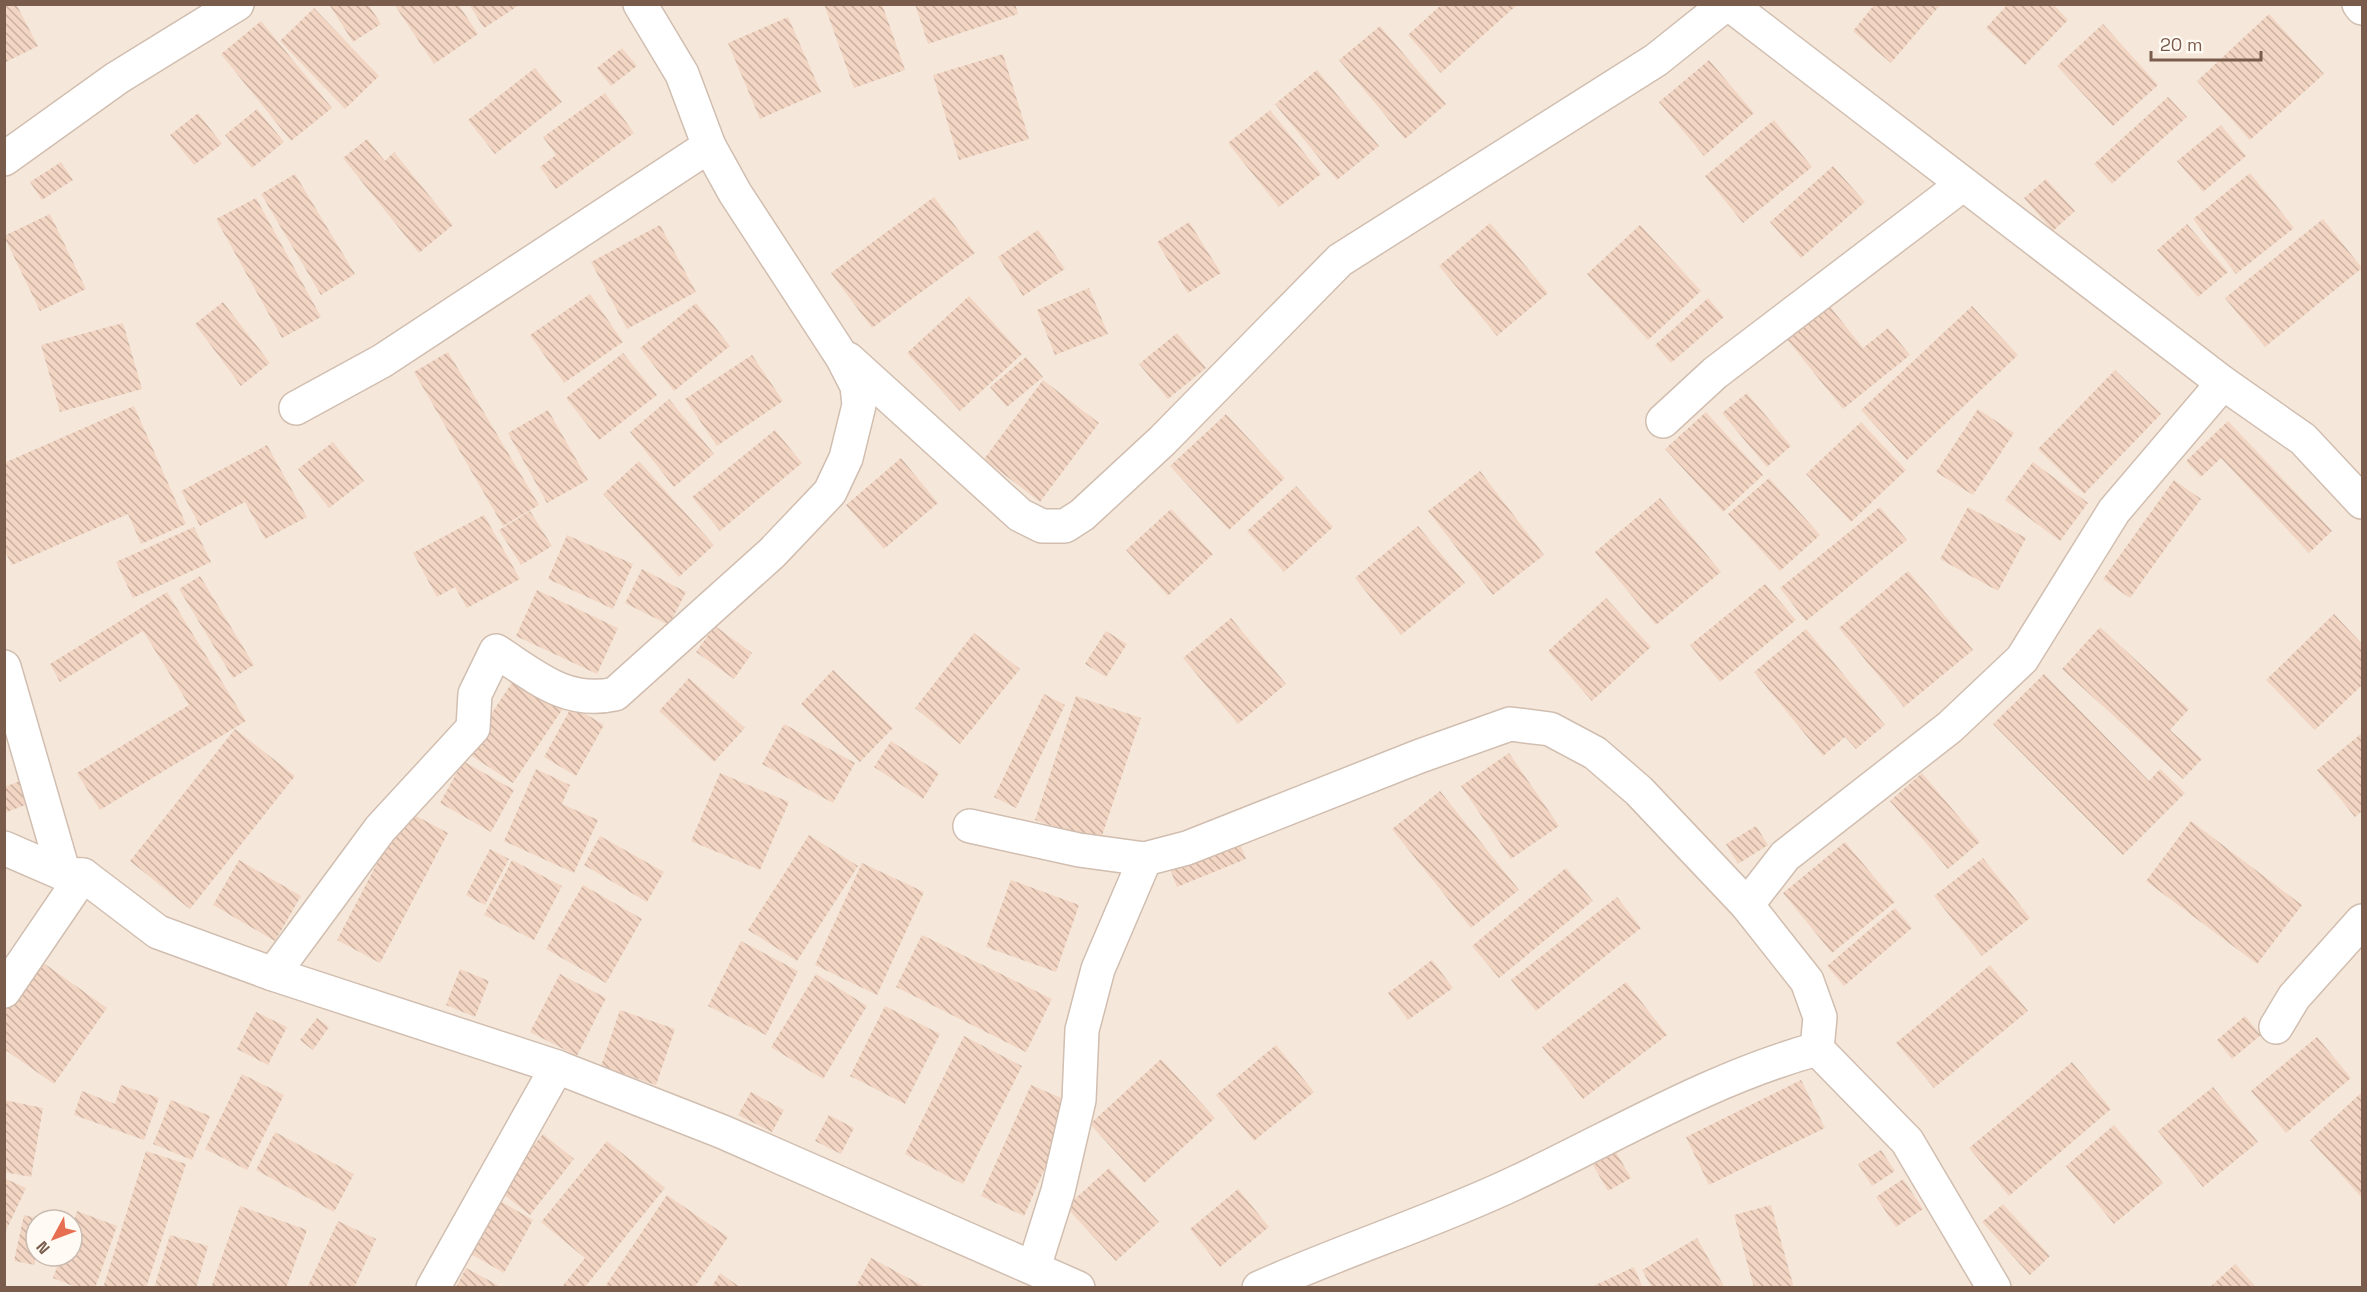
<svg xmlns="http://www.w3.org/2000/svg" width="2367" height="1292" font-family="'Space Grotesk',sans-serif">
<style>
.residential{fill:#f5e8da;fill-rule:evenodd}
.building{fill:url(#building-back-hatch)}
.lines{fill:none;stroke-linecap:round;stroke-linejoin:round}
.street-casing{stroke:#d1beb0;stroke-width:36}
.street{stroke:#fff;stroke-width:33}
</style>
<defs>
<pattern id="building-back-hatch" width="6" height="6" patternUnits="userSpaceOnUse" patternTransform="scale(1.5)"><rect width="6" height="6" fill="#f3d5c3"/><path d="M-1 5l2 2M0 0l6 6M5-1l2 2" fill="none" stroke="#cab0a1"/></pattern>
</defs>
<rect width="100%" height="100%" fill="#fdf6ec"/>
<path class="residential" d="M5 5H2362V1287L5 1288ZM36 1220H72V1256H36Z"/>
<g class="building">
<polygon points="4,4 16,4 38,46 4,63"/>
<polygon points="329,4 368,4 381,24 353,42"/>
<polygon points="394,4 458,4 478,34 434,64"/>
<polygon points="469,4 521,4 484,28"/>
<polygon points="824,4 882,4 905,70 854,88"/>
<polygon points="915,4 1015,4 1018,14 928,44"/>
<polygon points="1442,4 1518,4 1441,73 1408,35"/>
<polygon points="1875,4 1941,4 1891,63 1853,31"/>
<polygon points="2008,4 2053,4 2068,20 2025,65 1986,28"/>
<polygon points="314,8 379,76 345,109 280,41"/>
<polygon points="2269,14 2324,74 2250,140 2197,81"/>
<polygon points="788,17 821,92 760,119 728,43"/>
<polygon points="261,21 332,108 291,141 221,54"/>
<polygon points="2103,24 2158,85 2113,126 2057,66"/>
<polygon points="1380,26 1446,104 1405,139 1339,60"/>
<polygon points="622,48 637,66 611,86 597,68"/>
<polygon points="1003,54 1029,139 959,160 933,75"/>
<polygon points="1709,60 1754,113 1704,156 1659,102"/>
<polygon points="535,68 562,102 495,154 468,120"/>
<polygon points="1317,70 1379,146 1337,180 1275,104"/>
<polygon points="605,93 634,133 556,189 540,167 556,155 543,137"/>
<polygon points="2168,97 2187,117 2112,184 2094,164"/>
<polygon points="257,109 284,142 252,168 225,135"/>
<polygon points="1270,110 1321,174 1279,207 1228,143"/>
<polygon points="198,113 222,144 194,165 170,135"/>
<polygon points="1774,120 1812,167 1743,223 1705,176"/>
<polygon points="2221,125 2246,156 2203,192 2177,161"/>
<polygon points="367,139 385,161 394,152 453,225 419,253 343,158"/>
<polygon points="61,162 73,180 42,200 30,182"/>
<polygon points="1833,166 1865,202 1801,258 1770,222"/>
<polygon points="2250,173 2294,228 2236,274 2193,219"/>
<polygon points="295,174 355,274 321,295 261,194"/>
<polygon points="2046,179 2075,211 2053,231 2024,198"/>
<polygon points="934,197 975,253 872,328 831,273"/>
<polygon points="256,198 321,317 282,338 216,219"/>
<polygon points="50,214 86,289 40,311 4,236"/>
<polygon points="2323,219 2362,268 2265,347 2225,298"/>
<polygon points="1189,222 1221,273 1188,293 1157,242"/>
<polygon points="1490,223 1548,293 1497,336 1439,266"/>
<polygon points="2187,224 2228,272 2198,297 2157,250"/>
<polygon points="660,225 696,292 627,329 591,262"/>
<polygon points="1640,225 1701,291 1648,340 1587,274"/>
<polygon points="1038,230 1065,269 1023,296 998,257"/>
<polygon points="1089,288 1108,334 1055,355 1037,310"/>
<polygon points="590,294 623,342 564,383 530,335"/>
<polygon points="969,296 1022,354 960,411 907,353"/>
<polygon points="1708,298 1724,317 1671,363 1655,345"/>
<polygon points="1824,299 1863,348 1888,328 1910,355 1843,409 1782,333"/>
<polygon points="223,302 270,363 241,386 195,324"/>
<polygon points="696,303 730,346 674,391 640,348"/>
<polygon points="1972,306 2018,355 1907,460 1861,410"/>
<polygon points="123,323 142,389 60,412 41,345"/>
<polygon points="1177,333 1206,368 1168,399 1139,364"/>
<polygon points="448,352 539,505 503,526 414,372"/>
<polygon points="623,353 657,395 599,440 566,398"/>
<polygon points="752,355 783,401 717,446 685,399"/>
<polygon points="1026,357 1043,377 1007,407 990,387"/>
<polygon points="2115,370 2161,414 2084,494 2038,449"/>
<polygon points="1043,380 1099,423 1040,502 984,459"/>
<polygon points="1747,393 1791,446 1767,467 1722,413"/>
<polygon points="669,399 714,454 674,487 630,432"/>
<polygon points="134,406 186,524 141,544 128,514 12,565 4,549 4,463"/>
<polygon points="1978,409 2014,433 1973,495 1936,472"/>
<polygon points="548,410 588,480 547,503 508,433"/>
<polygon points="1706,412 1763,475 1723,512 1665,449"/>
<polygon points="1226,414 1285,478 1229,530 1170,466"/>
<polygon points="2228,421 2332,531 2309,553 2221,458 2201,477 2186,461"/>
<polygon points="1861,422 1906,470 1851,522 1806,474"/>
<polygon points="775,430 802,463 720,531 692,497"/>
<polygon points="333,442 364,481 329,508 298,469"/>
<polygon points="267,445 307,517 265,539 245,502 200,526 181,491"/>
<polygon points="901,458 938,503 884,549 846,505"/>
<polygon points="639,461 714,545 679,577 603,494"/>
<polygon points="2033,462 2088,503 2060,541 2005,500"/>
<polygon points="1480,471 1544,555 1493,595 1428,511"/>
<polygon points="1769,478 1820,535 1780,571 1728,514"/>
<polygon points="2174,480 2201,499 2130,598 2103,579"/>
<polygon points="1296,486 1333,527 1284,572 1247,531"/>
<polygon points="1660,498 1721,572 1656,625 1595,552"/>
<polygon points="1880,507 1907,540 1806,621 1780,588"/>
<polygon points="1968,507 2026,538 1998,591 1940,559"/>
<polygon points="1171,509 1213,554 1168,596 1126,550"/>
<polygon points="530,511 552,546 521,565 499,530"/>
<polygon points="484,515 520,579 467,608 455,587 437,597 413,553"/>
<polygon points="1418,526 1465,583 1401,635 1355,578"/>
<polygon points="194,527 211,562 133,598 116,562"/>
<polygon points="567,535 633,564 613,609 548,579"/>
<polygon points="642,569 686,592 669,625 625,603"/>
<polygon points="1908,571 1973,650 1904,707 1839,628"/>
<polygon points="200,576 254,665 233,678 179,589"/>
<polygon points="1765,584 1796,620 1720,682 1690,645"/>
<polygon points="537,590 618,628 597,674 516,636"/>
<polygon points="167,592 246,721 100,810 77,773 189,705 143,631 60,682 50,664"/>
<polygon points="1606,598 1651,647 1592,701 1548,651"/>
<polygon points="2334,614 2362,644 2362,685 2315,730 2266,680"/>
<polygon points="1231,618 1286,684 1238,724 1183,658"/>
<polygon points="715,626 752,653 734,679 696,652"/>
<polygon points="2100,627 2189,709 2170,730 2202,759 2183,779 2062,669"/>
<polygon points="1806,629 1885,725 1856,749 1845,737 1823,756 1754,672"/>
<polygon points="1106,631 1127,644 1106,677 1085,664"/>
<polygon points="974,633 1020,669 960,744 915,708"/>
<polygon points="833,670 893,728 860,762 801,704"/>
<polygon points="2044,674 2149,781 2160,769 2185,793 2123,855 1993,724"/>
<polygon points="517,675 564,707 513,783 466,752"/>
<polygon points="689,678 745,728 714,762 659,711"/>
<polygon points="1044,694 1065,705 1016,808 994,797"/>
<polygon points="1076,696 1141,718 1100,842 1035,820"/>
<polygon points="572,706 604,725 576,776 544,757"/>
<polygon points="784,724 855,763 833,803 762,764"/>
<polygon points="235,729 295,776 190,909 130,861"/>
<polygon points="2362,733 2362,811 2355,817 2317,770"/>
<polygon points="891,741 939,773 923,799 874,767"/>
<polygon points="1509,753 1559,826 1511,859 1461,786"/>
<polygon points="463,761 514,790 491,832 440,803"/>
<polygon points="536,769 570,785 562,804 598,820 574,873 504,841"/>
<polygon points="720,773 789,802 760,870 691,841"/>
<polygon points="1922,773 1980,842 1948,869 1890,801"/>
<polygon points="23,780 31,803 4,813 4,787"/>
<polygon points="1440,791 1519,890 1471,928 1392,829"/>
<polygon points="405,810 448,833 380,963 337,940"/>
<polygon points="2191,821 2302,905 2257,964 2146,881"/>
<polygon points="1756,826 1768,845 1738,864 1726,844"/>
<polygon points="809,835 858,866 797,961 748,930"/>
<polygon points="600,836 664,872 647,902 584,865"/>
<polygon points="1237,836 1246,859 1177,887 1168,864"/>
<polygon points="1845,842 1895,902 1832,953 1783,893"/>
<polygon points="490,849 509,859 485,905 466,895"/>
<polygon points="1983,858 2030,918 1982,956 1934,896"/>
<polygon points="239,860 301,896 275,941 213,905"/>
<polygon points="512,860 562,886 534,940 484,915"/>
<polygon points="862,863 924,892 877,995 815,965"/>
<polygon points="1566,868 1593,901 1499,978 1472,946"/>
<polygon points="1011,880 1079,905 1056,972 986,947"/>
<polygon points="583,885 642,919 606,983 546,949"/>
<polygon points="1617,897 1641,928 1536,1011 1511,980"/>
<polygon points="1895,908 1912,928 1844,986 1827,966"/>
<polygon points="922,935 1052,999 1026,1052 896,987"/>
<polygon points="741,941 798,971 766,1035 708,1006"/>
<polygon points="35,957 107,1008 54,1084 4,1049 4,1001"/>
<polygon points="1432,960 1453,988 1408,1020 1388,993"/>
<polygon points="1990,965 2028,1011 1934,1088 1896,1043"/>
<polygon points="460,969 489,981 475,1017 446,1005"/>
<polygon points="560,974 606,998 577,1056 530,1032"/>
<polygon points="816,974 867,1006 823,1079 771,1047"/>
<polygon points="1626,982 1667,1035 1583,1099 1542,1047"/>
<polygon points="885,1006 940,1034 905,1104 850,1076"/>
<polygon points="620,1010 675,1029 656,1085 601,1066"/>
<polygon points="256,1012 287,1027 268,1065 237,1049"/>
<polygon points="2245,1016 2261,1035 2232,1059 2217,1040"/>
<polygon points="317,1018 329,1027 313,1050 300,1040"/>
<polygon points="964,1036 1022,1066 963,1184 905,1154"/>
<polygon points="2317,1037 2351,1078 2286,1133 2251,1091"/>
<polygon points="1276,1045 1314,1092 1254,1141 1216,1095"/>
<polygon points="1161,1059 1215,1118 1144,1183 1090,1124"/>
<polygon points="2072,1062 2111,1109 2009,1196 1969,1148"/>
<polygon points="242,1074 284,1095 247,1170 205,1149"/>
<polygon points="1801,1080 1825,1128 1709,1185 1686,1137"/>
<polygon points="121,1085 159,1098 144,1140 74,1115 82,1091 115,1104"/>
<polygon points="1031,1085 1073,1103 1024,1216 981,1196"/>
<polygon points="2213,1087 2258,1142 2203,1187 2158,1131"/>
<polygon points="751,1092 784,1110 772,1132 738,1115"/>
<polygon points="2362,1092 2362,1198 2310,1140"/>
<polygon points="4,1100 43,1108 31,1177 4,1172"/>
<polygon points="171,1100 210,1116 192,1160 153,1144"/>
<polygon points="829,1115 854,1128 841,1154 815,1141"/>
<polygon points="2114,1125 2163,1183 2114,1224 2066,1166"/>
<polygon points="275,1132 354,1174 334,1212 256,1170"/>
<polygon points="543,1134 574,1159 530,1215 498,1190"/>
<polygon points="607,1141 665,1188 584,1288 561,1288 585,1258 541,1222"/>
<polygon points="1881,1150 1895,1171 1872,1186 1858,1164"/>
<polygon points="146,1151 186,1164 146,1288 103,1288"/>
<polygon points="1616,1152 1631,1178 1608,1191 1593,1165"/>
<polygon points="1109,1168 1159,1222 1116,1261 1066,1207"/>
<polygon points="4,1178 26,1188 4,1235"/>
<polygon points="1903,1179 1923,1209 1896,1227 1876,1197"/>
<polygon points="1238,1189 1269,1227 1220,1267 1190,1229"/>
<polygon points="667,1195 728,1237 694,1288 604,1288"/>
<polygon points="500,1201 533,1220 504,1273 471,1254"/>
<polygon points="2003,1204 2050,1256 2030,1275 1982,1222"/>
<polygon points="1771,1205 1794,1288 1754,1288 1734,1215"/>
<polygon points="240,1206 307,1230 286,1288 211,1288"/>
<polygon points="77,1211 117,1226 95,1288 78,1288 53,1278 61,1256 72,1256 72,1226"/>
<polygon points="24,1215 36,1218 35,1265 14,1261"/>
<polygon points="338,1221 376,1239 354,1288 307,1288"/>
<polygon points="170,1235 208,1246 196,1288 154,1288"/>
<polygon points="1697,1238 1725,1288 1652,1288 1642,1270"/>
<polygon points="871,1258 927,1288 855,1288"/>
<polygon points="2235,1264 2257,1288 2209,1288"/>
<polygon points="1634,1267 1643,1288 1589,1288"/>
<polygon points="466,1268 503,1288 456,1288"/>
<polygon points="720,1273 741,1288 711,1288"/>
</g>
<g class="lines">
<defs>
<g id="street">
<polyline points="1729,4 2223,383 2303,439 2362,502"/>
<polyline points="2359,4 2362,8"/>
<polyline points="4,159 117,78 237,4"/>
<polyline points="848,359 1020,515 1042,526 1065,526 1082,515 1162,441 1340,260 1656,60 1726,4"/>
<polyline points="296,408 382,361 709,146"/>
<polyline points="1663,421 1715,373 1962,185"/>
<polyline points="4,667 64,874"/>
<polyline points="970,826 1079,850 1145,859 1187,848 1420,756 1510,724 1550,729 1595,753 1639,791 1747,905 1807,981 1820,1017 1817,1049"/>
<polyline points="4,848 64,874 83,875 158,932 273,974 557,1067 723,1132 1078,1288"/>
<polyline points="1747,905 1785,856 1950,727 2022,659 2114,511 2223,383"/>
<path d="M273 974 380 829 473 728 475 694 496 651C535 676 566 705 615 694L772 553 830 492 846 458 859 405 857 386 842 357 735 193 709 146 682 74 640 4"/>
<polyline points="4,991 83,875"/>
<polyline points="2276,1027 2294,997 2362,921"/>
<polyline points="1817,1049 1907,1141 1994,1288"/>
<polyline points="1034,1267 1058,1191 1079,1100 1082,1030 1098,969 1145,859"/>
<polyline points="433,1288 557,1067"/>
<path d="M1259 1288C1343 1250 1433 1222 1515 1183 1615 1136 1711 1078 1817 1049"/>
</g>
</defs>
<use href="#street" class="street-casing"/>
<use href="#street" class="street"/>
</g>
<rect width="2367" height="1292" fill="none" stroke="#7a5c4d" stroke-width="12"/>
<g transform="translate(54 1238) rotate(229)"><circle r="28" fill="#fffaf3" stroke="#cabbb1" stroke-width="1.5"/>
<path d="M0-4.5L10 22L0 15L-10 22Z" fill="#e76f51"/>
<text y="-9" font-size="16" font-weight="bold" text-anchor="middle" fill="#7a5c4d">N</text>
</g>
<path d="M2151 51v9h110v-9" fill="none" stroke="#7a5c4d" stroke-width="3"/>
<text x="2160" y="51" font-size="18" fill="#7a5c4d" stroke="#fffaf3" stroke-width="4.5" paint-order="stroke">20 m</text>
</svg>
